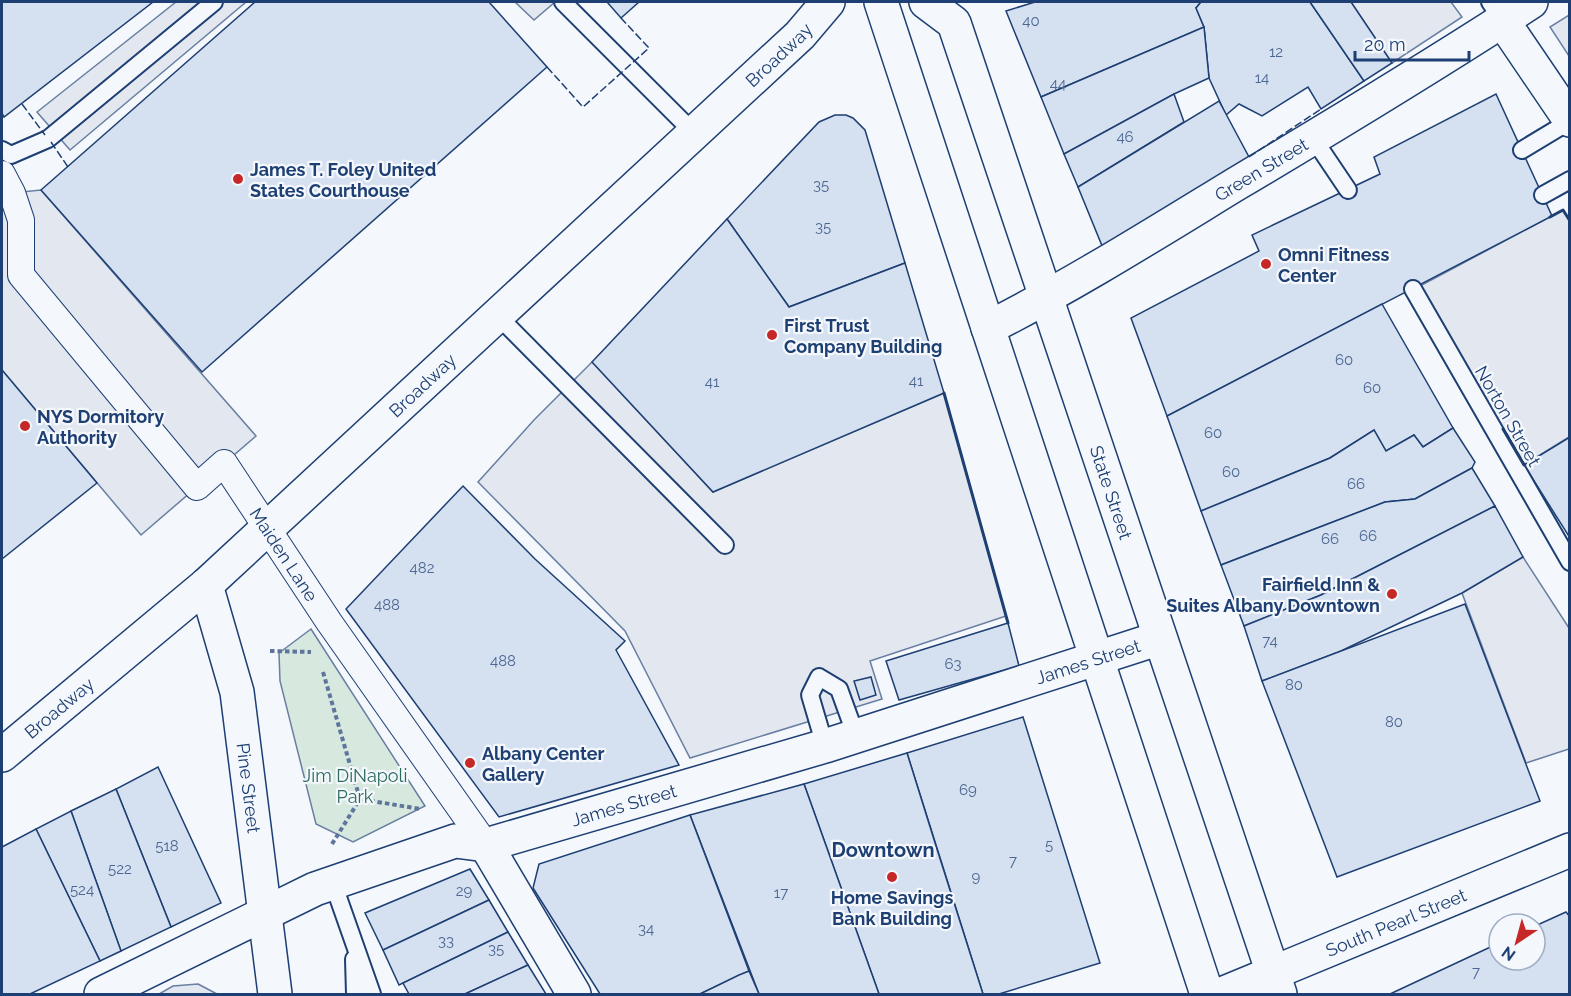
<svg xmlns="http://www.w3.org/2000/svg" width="1571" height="996" font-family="Raleway,sans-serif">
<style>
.green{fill:#d7e8df;stroke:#687fa3;stroke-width:1.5}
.parking{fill:#e3e8f0;stroke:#687fa3;stroke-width:1.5}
.building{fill:#d5e0f0;stroke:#1d3f73;stroke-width:1.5}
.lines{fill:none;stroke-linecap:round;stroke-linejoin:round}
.service-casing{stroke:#1d3f73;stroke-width:20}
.pedestrian-casing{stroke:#1d3f73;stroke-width:28}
.minor-casing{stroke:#1d3f73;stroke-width:36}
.tertiary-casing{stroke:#1d3f73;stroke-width:36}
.primary-casing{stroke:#1d3f73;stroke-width:36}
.path{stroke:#5e769c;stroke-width:4;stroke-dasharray:4.5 3;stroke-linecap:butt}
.service{stroke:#f4f7fb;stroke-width:16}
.pedestrian{stroke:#f4f7fb;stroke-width:26}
.minor{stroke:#f4f7fb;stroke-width:33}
.tertiary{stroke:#f4f7fb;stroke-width:33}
.primary{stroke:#f4f7fb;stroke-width:33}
.fence{stroke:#1d3f73;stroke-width:1.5;stroke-dasharray:8 3;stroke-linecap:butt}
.wall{stroke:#1d3f73;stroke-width:3}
.poi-dot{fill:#c62828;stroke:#f4f7fb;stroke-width:2}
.labels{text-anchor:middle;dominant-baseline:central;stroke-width:4.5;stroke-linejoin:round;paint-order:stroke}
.number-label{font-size:15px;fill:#4b6792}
.street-label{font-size:18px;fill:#1d3f73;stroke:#f4f7fb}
.poi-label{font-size:18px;font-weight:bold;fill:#1d3f73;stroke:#f4f7fb;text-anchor:start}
.park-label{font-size:18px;fill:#2c6c60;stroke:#f4f7fb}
.neighbourhood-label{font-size:20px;font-weight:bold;fill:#1d3f73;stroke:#f4f7fb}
</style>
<rect width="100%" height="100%" fill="#f4f7fb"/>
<polygon class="green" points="311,629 425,806 353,842 316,824 280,681 279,653"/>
<g class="parking">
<polygon points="176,2 246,2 70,150 37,112"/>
<polygon points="515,2 555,2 534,20"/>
<polygon points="1351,2 1451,2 1462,17 1392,63"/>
<polygon points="1569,15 1569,56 1550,27"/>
<polygon points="2,189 12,193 41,190 256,436 141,535 2,370"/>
<polygon points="1563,210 1570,221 1569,437 1524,465 1418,287"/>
<polygon points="592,362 713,492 944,393 1006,616 870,661 882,699 690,758 625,631 478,482 534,420"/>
<polygon points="1523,557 1569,628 1569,749 1526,763 1462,593"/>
<polygon points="198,984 217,994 159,994 173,986"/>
</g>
<g class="building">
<polygon points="2,2 153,2 4,117 2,113"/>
<polygon points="255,2 489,2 547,67 202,372 41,190"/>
<polygon points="607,2 639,2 621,18"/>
<polygon points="1035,2 1201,2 1196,8 1204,27 1041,97 1006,11"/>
<polygon points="1201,2 1310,2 1364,81 1321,109 1308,87 1262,116 1239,104 1226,115 1209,78 1204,27 1196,8"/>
<polygon points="1310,2 1351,2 1392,63 1364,81"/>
<polygon points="1204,27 1209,78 1174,94 1064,154 1041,97"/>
<polygon points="1174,94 1184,122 1078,187 1064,154"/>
<polygon points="1496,94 1552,216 1167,416 1131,318 1259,251 1252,235 1380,174 1374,157"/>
<polygon points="1219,101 1249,157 1105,253 1078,187"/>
<polygon points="835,115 846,115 853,118 865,130 905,263 789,307 727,219 819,122"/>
<polygon points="727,219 789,307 905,263 944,393 713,492 592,362"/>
<polygon points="1382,304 1453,428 1423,447 1414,435 1386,451 1374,430 1330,458 1201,511 1167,416"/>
<polygon points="2,370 97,483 2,559"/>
<polygon points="1453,428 1475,462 1472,468 1415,499 1385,502 1221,565 1201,511 1330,458 1374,430 1386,451 1414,435 1423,447"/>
<polygon points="1570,437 1570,538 1524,465"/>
<polygon points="1472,468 1495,506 1321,595 1244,626 1221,565 1385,502 1415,499"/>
<polygon points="463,486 535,559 625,641 616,650 679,765 499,817 346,609"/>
<polygon points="1495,506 1523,557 1462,593 1341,651 1262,681 1244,626 1321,595"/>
<polygon points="1465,604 1540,801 1337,877 1262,681"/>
<polygon points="1008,623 1019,666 899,700 886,661"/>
<polygon points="871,677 876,695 860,700 854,681"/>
<polygon points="1023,717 1100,963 999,994 983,994 907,753"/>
<polygon points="907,753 936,846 983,994 879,994 804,784"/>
<polygon points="158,767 221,903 171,927 116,789"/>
<polygon points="804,784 879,994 759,994 690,815"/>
<polygon points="116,789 171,927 121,951 71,811"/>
<polygon points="71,811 121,951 100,961 36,829"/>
<polygon points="690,815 749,971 700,994 600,994 533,888 539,864"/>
<polygon points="36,829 100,961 30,994 2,994 2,847"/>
<polygon points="470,869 489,900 383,950 365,913"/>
<polygon points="489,900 508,932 399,985 383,950"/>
<polygon points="1566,912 1570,917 1570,994 1390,994 1499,943 1499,960 1535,960 1535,926"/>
<polygon points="508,932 528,965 465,994 409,994 403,983"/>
<polygon points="528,965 546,994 465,994"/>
<polygon points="749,971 759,994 700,994 739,975"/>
</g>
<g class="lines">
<defs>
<g id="service">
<polyline points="563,2 694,133"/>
<polyline points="1490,2 1502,20"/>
<polyline points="1313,138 1348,190"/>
<polyline points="2,150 11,155 48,139 214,2"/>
<polyline points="1522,150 1570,121"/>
<polyline points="1543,195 1570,180"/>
<polyline points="1413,289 1570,562"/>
<polyline points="497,315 725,545"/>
<polyline points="825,746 810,695 819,677 839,689 856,736"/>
<polyline points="333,883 372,994"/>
<polyline points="354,959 355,994"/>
</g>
<g id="pedestrian">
<path id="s1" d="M2 174 12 193 21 220V275L197 487 224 463 329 622 486 845"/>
</g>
<g id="minor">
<polyline points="1502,20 1570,120"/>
<path id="s2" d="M988 328C1073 285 1154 234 1236 184 1335 125 1434 65 1531 2"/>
<path id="s3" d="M206 585 237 692 275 994"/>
<polyline points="486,845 574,994"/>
<path id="s4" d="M101 994 315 889 455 841 486 845 825 746 1160 638"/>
</g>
<g id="tertiary">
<path id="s5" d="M2 755 206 585 800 35 828 2"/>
</g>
<g id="primary">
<polyline points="881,2 1207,994"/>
<path id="s6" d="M926 2 954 23 1280 994"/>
<path id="s7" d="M1222 994 1570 850"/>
</g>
</defs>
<use href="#service" class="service-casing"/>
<use href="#pedestrian" class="pedestrian-casing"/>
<use href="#minor" class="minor-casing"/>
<use href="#tertiary" class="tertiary-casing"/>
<use href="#primary" class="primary-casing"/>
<g class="path">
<polyline points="270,651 311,652"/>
<polyline points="323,672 360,799 420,809"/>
<polyline points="332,844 360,799"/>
</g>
<use href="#service" class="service"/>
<use href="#pedestrian" class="pedestrian"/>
<use href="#minor" class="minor"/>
<use href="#tertiary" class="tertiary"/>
<use href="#primary" class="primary"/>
<g class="fence">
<polyline points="547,67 583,107 649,48 621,18"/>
<polyline points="22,104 45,135"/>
<polyline points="51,142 68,167"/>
<polyline points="1249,157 1321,109"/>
</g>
<g class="wall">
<polyline points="1550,217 1563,210 1570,221"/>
<polyline points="944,393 1008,623"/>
<polyline points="1503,429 1524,465"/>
</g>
</g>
<g class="poi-dot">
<circle cx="238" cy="179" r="6"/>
<circle cx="1266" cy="264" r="6"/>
<circle cx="772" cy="335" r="6"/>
<circle cx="25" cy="426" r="6"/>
<circle cx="1392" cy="594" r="6"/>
<circle cx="470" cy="763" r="6"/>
<circle cx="892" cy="877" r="6"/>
</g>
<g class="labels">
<g class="number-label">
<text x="1031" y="21">40</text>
<text x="1276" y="52">12</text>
<text x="1262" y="78">14</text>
<text x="1058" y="84">44</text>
<text x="1125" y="137">46</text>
<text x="821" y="185">35</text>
<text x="823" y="227">35</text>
<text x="1344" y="360">60</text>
<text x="916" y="381">41</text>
<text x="712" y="382">41</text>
<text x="1372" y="388">60</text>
<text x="1213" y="433">60</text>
<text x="1231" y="472">60</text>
<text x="1356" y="484">66</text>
<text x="1368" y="536">66</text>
<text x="1330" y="539">66</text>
<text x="422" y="568">482</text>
<text x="387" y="605">488</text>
<text x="1270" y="641">74</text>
<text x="503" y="661">488</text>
<text x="953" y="664">63</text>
<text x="1294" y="685">80</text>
<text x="1394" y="722">80</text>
<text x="968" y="790">69</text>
<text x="1049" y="845">5</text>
<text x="167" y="846">518</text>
<text x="1013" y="861">7</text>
<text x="120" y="869">522</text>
<text x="976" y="877">9</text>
<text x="82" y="890">524</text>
<text x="464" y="891">29</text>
<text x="781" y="893">17</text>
<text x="646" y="929">34</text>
<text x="446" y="941">33</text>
<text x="496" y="949">35</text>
<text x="1476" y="972">7</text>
</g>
<g class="street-label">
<text stroke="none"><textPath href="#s5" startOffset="1046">Broadway</textPath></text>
<text stroke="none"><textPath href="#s2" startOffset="316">Green Street</textPath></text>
<text stroke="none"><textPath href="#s5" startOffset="560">Broadway</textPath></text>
<text transform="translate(1508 416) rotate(60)">Norton Street</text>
<text stroke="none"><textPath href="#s6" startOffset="530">State Street</textPath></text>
<text stroke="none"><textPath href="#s1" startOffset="526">Maiden Lane</textPath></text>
<text stroke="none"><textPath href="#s4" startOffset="1047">James Street</textPath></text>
<text stroke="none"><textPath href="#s5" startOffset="74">Broadway</textPath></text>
<text stroke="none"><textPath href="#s3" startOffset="208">Pine Street</textPath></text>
<text stroke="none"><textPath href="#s4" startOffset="561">James Street</textPath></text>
<text stroke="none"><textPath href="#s7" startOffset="188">South Pearl Street</textPath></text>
</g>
<g class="poi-label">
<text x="250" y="169">James T. Foley United<tspan x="250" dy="21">States Courthouse</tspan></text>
<text x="1278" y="254">Omni Fitness<tspan x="1278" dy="21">Center</tspan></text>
<text x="784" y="325">First Trust<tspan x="784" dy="21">Company Building</tspan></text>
<text x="37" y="416">NYS Dormitory<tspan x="37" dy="21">Authority</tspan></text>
<text x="1380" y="584" text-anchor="end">Fairfield Inn &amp;<tspan x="1380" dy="21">Suites Albany Downtown</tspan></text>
<text x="482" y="753">Albany Center<tspan x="482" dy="21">Gallery</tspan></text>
<text x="892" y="897" text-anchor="middle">Home Savings<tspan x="892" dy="21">Bank Building</tspan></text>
</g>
<g class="park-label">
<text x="355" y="775">Jim DiNapoli<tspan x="355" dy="21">Park</tspan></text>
</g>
<g class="neighbourhood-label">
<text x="883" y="850">Downtown</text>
</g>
</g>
<rect width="1571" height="996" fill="none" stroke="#1d3f73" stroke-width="6"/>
<g transform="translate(1517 942) rotate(216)"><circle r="28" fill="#f4f7fb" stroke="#9eadc5" stroke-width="1.5"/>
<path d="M0-4.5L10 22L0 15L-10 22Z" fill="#c62828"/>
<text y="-9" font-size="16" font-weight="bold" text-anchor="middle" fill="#1d3f73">N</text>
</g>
<path d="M1355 51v9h114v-9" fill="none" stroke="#1d3f73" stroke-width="3"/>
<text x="1364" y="51" font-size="18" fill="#1d3f73" stroke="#f4f7fb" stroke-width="4.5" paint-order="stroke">20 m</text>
</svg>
